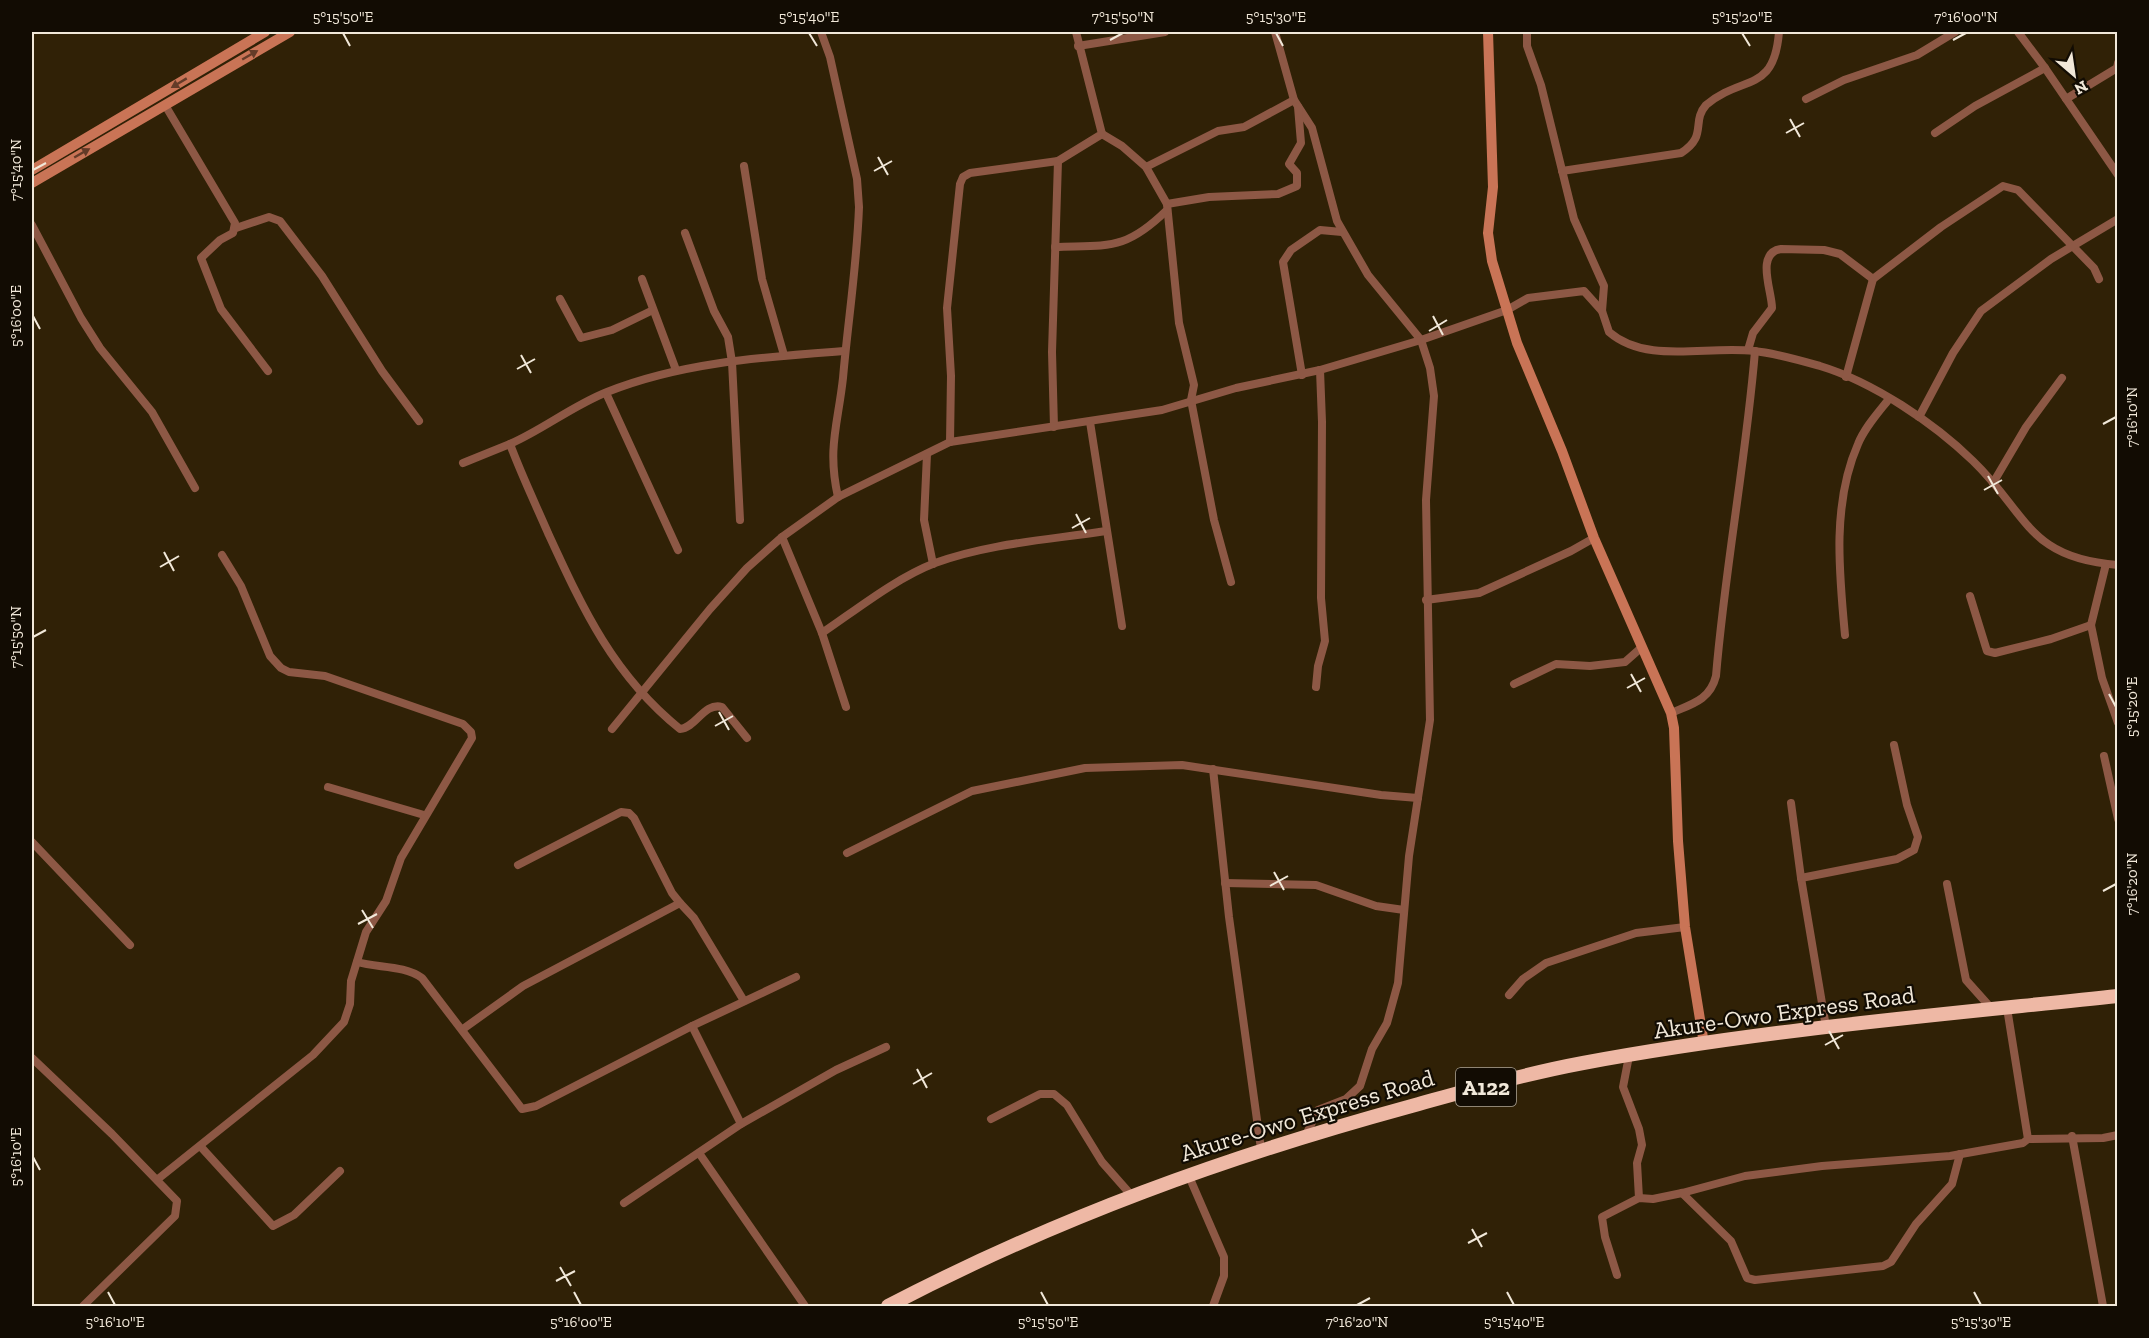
<svg xmlns="http://www.w3.org/2000/svg" width="2149" height="1338" font-family="'Zilla Slab',serif">
<style>
.lines{fill:none;stroke-linecap:round;stroke-linejoin:round}
.street{stroke:#8d5845;stroke-width:8}
.secondary{stroke:#c97456;stroke-width:10}
.highway{stroke:#eeb8a5;stroke-width:14}
.oneway{fill:#643b28}
.ticks{fill:none;stroke:#f1e8d9;stroke-width:2}
.labels{text-anchor:middle;dominant-baseline:central;stroke-width:4.5;stroke-linejoin:round;paint-order:stroke}
.shield{fill:#120c03;stroke:#aea699;stroke-width:1.5}
.shield-label{font-size:22px;font-weight:bold;fill:#f1e8d9}
.street-label{font-size:24px;fill:#f1e8d9;stroke:#120c03}
.neatline{fill:none;stroke:#f1e8d9;stroke-width:2}
.ticks-label{font-size:15px;text-anchor:middle;fill:#f1e8d9}
</style>
<rect width="100%" height="100%" fill="#302106"/>
<g class="lines">
<g class="street">
<path d="M821 32 830 57 857 179 859 207C857 264 848 321 843 378 838 424 827 448 838 497"/>
<polyline points="1275,32 1294,100 1312,128 1337,221 1368,275 1421,340 1430,368 1434,396 1426,500 1430,720 1409,856 1398,983 1387,1023 1372,1049 1360,1086 1346,1099 1318,1110 1306,1135"/>
<path d="M1527 32V46L1541 85 1574 219 1604 286 1602 311 1609 332C1647 365 1707 345 1754 351 1775 353 1799 360 1820 366 1873 382 1934 423 1973 461 2028 514 2027 558 2118 565"/>
<polyline points="2018,32 2045,68 2118,175"/>
<polyline points="1078,46 1165,32"/>
<polyline points="1806,99 1844,80 1917,55 1955,32"/>
<polyline points="2066,99 2117,68 2118,63"/>
<polyline points="165,105 235,223 233,233 220,240 201,258 221,309 268,371"/>
<polyline points="1935,133 1975,106 2045,68"/>
<polyline points="1102,134 1122,146 1146,167 1167,204 1179,323 1194,385 1191,400 1214,520 1231,582"/>
<polyline points="744,166 762,279 784,355"/>
<polyline points="1146,167 1218,131 1244,127 1294,100"/>
<path d="M1562 171 1681 153C1708 136 1691 122 1706 105 1743 74 1774 94 1779 32"/>
<polyline points="1167,204 1209,197 1278,194 1297,186 1297,173 1289,164 1301,143 1298,107"/>
<polyline points="32,225 81,318 100,348 152,412 195,488"/>
<polyline points="236,228 269,217 280,221 322,276 382,371 419,421"/>
<polyline points="685,233 714,311 728,337 732,362 740,520"/>
<path d="M1055 247C1109 245 1125 251 1167 210"/>
<polyline points="642,279 676,370"/>
<polyline points="560,299 581,338 612,330 653,310"/>
<path d="M1748 350 1753 333 1772 308C1772 291 1755 253 1781 249L1824 250 1840 254 1873 279"/>
<polyline points="1302,375 1283,262 1291,250 1320,230 1342,232"/>
<polyline points="1846,377 1873,279 1941,227 2003,186 2018,190 2094,268 2099,279"/>
<polyline points="606,393 678,550"/>
<polyline points="1919,417 1953,353 1981,311 2051,259 2118,219"/>
<polyline points="1090,422 1122,626"/>
<polyline points="1054,427 1052,352 1058,161"/>
<polyline points="950,442 951,376 947,308 960,184 963,177 970,173 1058,161 1102,134 1076,32"/>
<polyline points="927,454 924,520 933,564"/>
<polyline points="463,463 510,444"/>
<polyline points="1993,483 2026,427 2062,378"/>
<polyline points="782,537 822,633 846,707"/>
<polyline points="2106,564 2091,625 2102,678 2118,723"/>
<polyline points="1970,596 1987,651 1995,653 2051,639 2091,625"/>
<polyline points="1426,600 1479,593 1571,551 1594,538"/>
<path d="M822 633C856 610 896 578 935 563 990 543 1048 540 1106 531"/>
<path d="M1845 635C1839 572 1832 503 1858 444 1865 427 1878 413 1889 399"/>
<polyline points="1514,684 1556,664 1590,666 1625,662 1642,647"/>
<polyline points="1316,687 1318,666 1325,641 1321,598 1322,422 1320,370"/>
<path d="M1671 713C1692 704 1710 700 1716 676 1725 567 1746 460 1755 351"/>
<polyline points="612,729 710,609 747,568 782,537 838,497 950,442 1162,410 1236,388 1320,370 1421,340 1507,310 1528,298 1584,291 1602,311"/>
<path d="M747 738 722 707C704 702 696 728 680 729 613 675 583 609 548 533 535 503 521 474 510 444 544 429 572 406 607 392 682 362 764 357 845 351"/>
<polyline points="2104,756 2118,819"/>
<polyline points="1213,769 1229,917 1261,1149"/>
<polyline points="328,787 424,815"/>
<polyline points="1791,803 1801,878 1826,1027"/>
<polyline points="32,842 130,945"/>
<polyline points="847,853 972,791 1085,768 1182,765 1381,795 1418,798"/>
<polyline points="518,865 621,812 629,813 634,818 672,893 680,903"/>
<polyline points="1801,878 1897,859 1914,850 1918,837 1907,805 1894,745"/>
<polyline points="1225,883 1316,885 1376,906 1404,910"/>
<polyline points="1947,884 1966,980 1991,1008"/>
<path d="M357 962C378 968 404 965 422 978L522 1109 536 1106 692 1026 796 977"/>
<polyline points="1509,995 1523,979 1546,963 1636,933 1685,927"/>
<polyline points="692,1026 741,1124"/>
<polyline points="463,1029 523,986 680,903 694,918 744,1001"/>
<polyline points="1629,1056 1623,1087 1639,1129 1642,1145 1637,1163 1639,1198"/>
<polyline points="32,1058 112,1134 177,1201 175,1216 83,1306"/>
<polyline points="991,1119 1040,1094 1054,1094 1067,1105 1102,1162 1132,1196"/>
<polyline points="2072,1136 2103,1306"/>
<polyline points="2028,1139 2103,1138 2118,1135"/>
<polyline points="201,1147 273,1226 294,1215 340,1171"/>
<polyline points="699,1153 805,1306"/>
<polyline points="1188,1174 1224,1257 1224,1276 1213,1306"/>
<polyline points="158,1179 313,1055 344,1022 350,1004 351,981 366,932 386,901 401,858 472,738 471,732 463,724 325,676 289,672 281,668 270,656 241,586 222,555"/>
<polyline points="1682,1193 1731,1241 1747,1278 1755,1280 1883,1266 1891,1262 1916,1224 1952,1184 1960,1154"/>
<polyline points="624,1203 741,1124 836,1070 886,1047"/>
<polyline points="1617,1275 1605,1237 1602,1217 1639,1198 1653,1199 1682,1193 1745,1176 1822,1166 1950,1156 2023,1143 2028,1139 2007,1008"/>
</g>
<g class="secondary">
<polyline points="1488,32 1493,187 1488,233 1492,261 1517,343 1562,451 1594,538 1671,713 1674,728 1678,841 1685,927 1704,1044"/>
<polyline points="32,170 265,32"/>
<polyline points="32,183 290,32"/>
</g>
<path class="highway" d="M888 1306C1057 1218 1225 1157 1408 1107 1466 1091 1524 1074 1583 1063 1760 1030 1939 1015 2118 996"/>
</g>
<defs><path id="oneway-solid" d="M-6-.8H1V-3.2L6.5 0L1 3.2V.8H-6Z" transform="scale(1.5)"/></defs>
<g class="oneway">
<use href="#oneway-solid" transform="translate(250 55) rotate(-30)"/>
<use href="#oneway-solid" transform="translate(179 83) rotate(149)"/>
<use href="#oneway-solid" transform="translate(82 153) rotate(-30)"/>
</g>
<path class="ticks" d="M343 33 350 46M809 33 817 46M1276 33 1283 46M1742 33 1750 46M1110 40 1123 33M1953 40 1966 33M1790 119 1800 137M1786 133 1804 123M878 157 888 175M33 170 46 163M874 171 892 161M33 316 40 329M1433 316 1443 335M1429 331 1447 320M521 355 531 373M517 369 535 359M2103 424 2116 417M1988 476 1998 494M1984 490 2002 480M1076 514 1086 533M1072 528 1090 518M164 552 174 571M160 567 179 556M33 637 46 630M1631 674 1641 692M1627 688 1645 678M2109 694 2116 707M719 712 729 730M715 726 733 716M1274 872 1284 890M1270 886 1288 876M2103 891 2116 884M362 910 373 928M358 924 377 914M1829 1031 1839 1049M1825 1045 1843 1035M917 1069 927 1088M913 1084 932 1073M33 1157 40 1170M1472 1229 1482 1247M1468 1243 1487 1233M560 1267 571 1286M556 1281 575 1271M108 1292 115 1305M574 1292 581 1305M1041 1292 1048 1305M1507 1292 1514 1305M1974 1292 1981 1305M1357 1305 1370 1298"/>
<g class="labels">
<rect class="shield" x="1456" y="1068" width="60" height="38" rx="4.5"/>
<g class="shield-label">
<text x="1486" y="1087">A122</text>
</g>
<g class="street-label">
<text transform="translate(1784 1012) rotate(-8)">Akure-Owo Express Road</text>
<text transform="translate(1307 1115) rotate(-17)">Akure-Owo Express Road</text>
</g>
</g>
<rect width="2149" height="1338" fill="none" stroke="#120c03" stroke-width="66"/>
<g transform="translate(2074 75) rotate(151)" stroke="#120c03" stroke-width="4.5" paint-order="stroke">
<path d="M0-4.5L10 22L0 15L-10 22Z" fill="#f1e8d9"/>
<text y="-9" font-size="16" font-weight="bold" text-anchor="middle" fill="#f1e8d9">N</text>
</g>
<rect x="33" y="33" width="2083" height="1272" class="neatline"/>
<g class="ticks-label">
<text x="343" y="22">5°15'50"E</text>
<text x="809" y="22">5°15'40"E</text>
<text x="1123" y="22">7°15'50"N</text>
<text x="1276" y="22">5°15'30"E</text>
<text x="1742" y="22">5°15'20"E</text>
<text x="1966" y="22">7°16'00"N</text>
<text transform="translate(16 170) rotate(-90)" y="5">7°15'40"N</text>
<text transform="translate(16 316) rotate(-90)" y="5">5°16'00"E</text>
<text transform="translate(2132 417) rotate(-90)" y="5">7°16'10"N</text>
<text transform="translate(16 637) rotate(-90)" y="5">7°15'50"N</text>
<text transform="translate(2132 707) rotate(-90)" y="5">5°15'20"E</text>
<text transform="translate(2132 884) rotate(-90)" y="5">7°16'20"N</text>
<text transform="translate(16 1157) rotate(-90)" y="5">5°16'10"E</text>
<text x="115" y="1327">5°16'10"E</text>
<text x="581" y="1327">5°16'00"E</text>
<text x="1048" y="1327">5°15'50"E</text>
<text x="1357" y="1327">7°16'20"N</text>
<text x="1514" y="1327">5°15'40"E</text>
<text x="1981" y="1327">5°15'30"E</text>
</g>
</svg>
